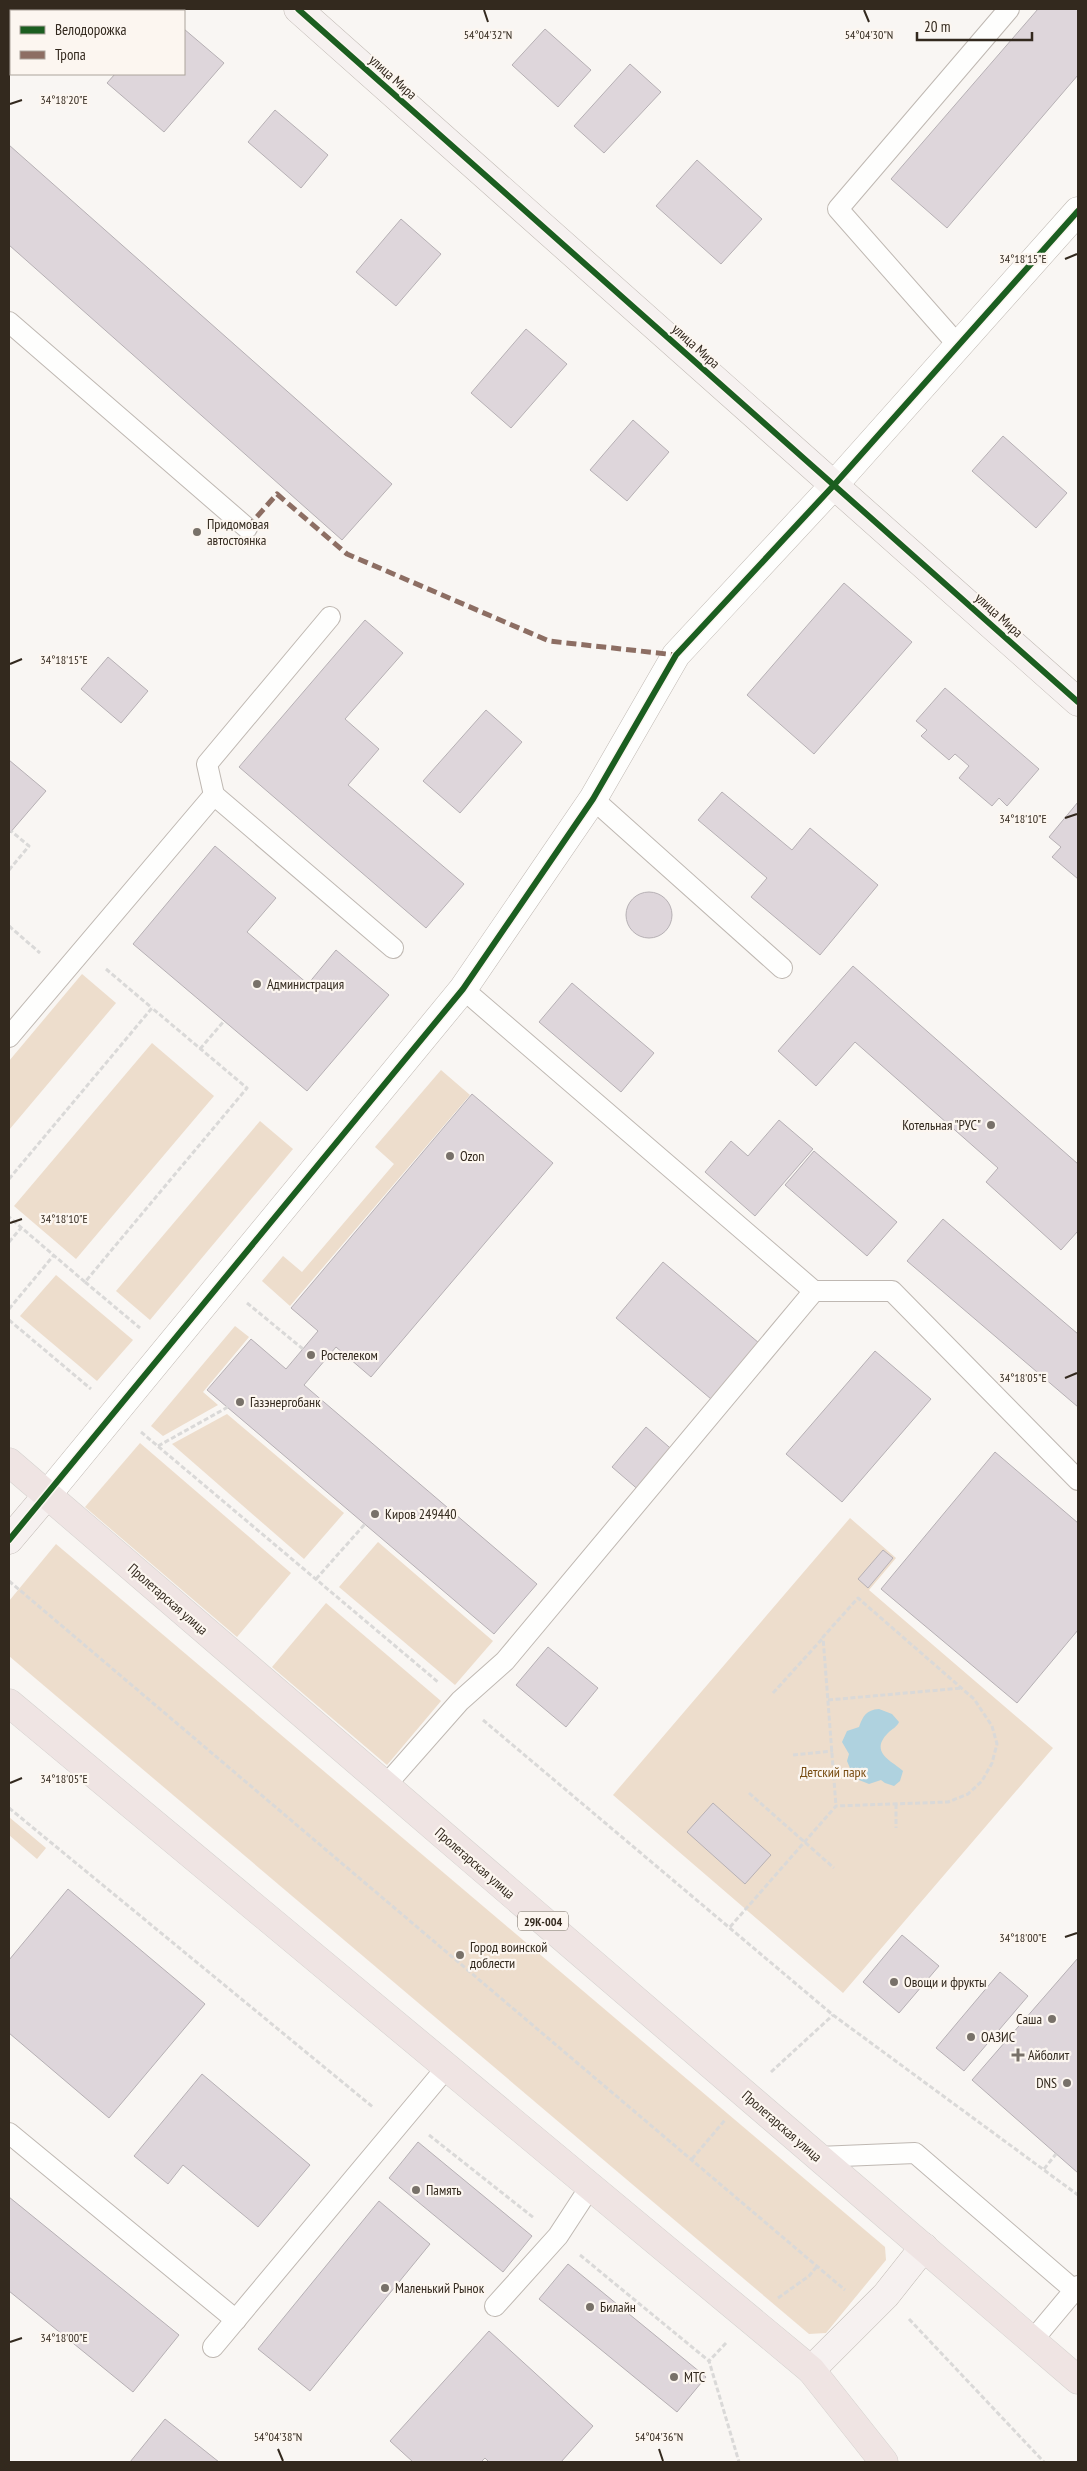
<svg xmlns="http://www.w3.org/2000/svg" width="1087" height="2471" font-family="'PT Sans Narrow',sans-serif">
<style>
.green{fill:#edddcc}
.water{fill:#afd2df}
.building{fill:#ded6db;stroke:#b6b0b4}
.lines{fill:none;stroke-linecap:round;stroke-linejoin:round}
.lane-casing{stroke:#bfb8b2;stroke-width:22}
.street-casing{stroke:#bfb8b2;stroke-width:29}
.secondary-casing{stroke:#bfb8b2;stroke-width:29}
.primary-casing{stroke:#d4d1ce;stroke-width:29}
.path{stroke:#dad9d8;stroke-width:3;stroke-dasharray:5 2.5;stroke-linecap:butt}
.lane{stroke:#fefefd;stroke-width:20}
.street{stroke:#fefefd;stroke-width:28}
.secondary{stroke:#f6f1f0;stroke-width:28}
.primary{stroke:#efe4e3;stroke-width:28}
.quiet{stroke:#8d6e63;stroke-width:5;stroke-dasharray:10 5;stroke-linecap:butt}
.cycleway-casing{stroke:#fcf6f0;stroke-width:9}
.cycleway{stroke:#1b5e20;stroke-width:6}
.ticks{fill:none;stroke:#33291e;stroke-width:2}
.poi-dot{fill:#787169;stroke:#fcf6f0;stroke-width:2}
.labels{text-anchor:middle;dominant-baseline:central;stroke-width:4.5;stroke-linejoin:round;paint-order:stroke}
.shield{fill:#fcf6f0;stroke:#6f665d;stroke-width:1}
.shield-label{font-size:12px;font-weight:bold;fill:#33291e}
.street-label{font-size:14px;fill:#33291e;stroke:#fcf6f0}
.poi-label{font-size:14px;fill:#33291e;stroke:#fcf6f0;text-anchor:start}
.park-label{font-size:14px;fill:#784d13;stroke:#fcf6f0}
.ticks-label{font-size:12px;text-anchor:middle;fill:#33291e;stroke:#fcf6f0;stroke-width:4.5;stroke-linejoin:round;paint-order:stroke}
</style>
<rect width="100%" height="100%" fill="#f9f6f3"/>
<g class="green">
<polygon points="82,974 116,1003 9,1130 9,1061"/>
<polygon points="152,1043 214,1096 76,1259 14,1206"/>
<polygon points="441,1070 470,1095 290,1306 262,1281 283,1256 302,1272 394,1164 375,1147"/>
<polygon points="260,1121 293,1149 150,1320 116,1291"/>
<polygon points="56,1275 133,1340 97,1381 20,1316"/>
<polygon points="235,1326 249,1337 203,1392 218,1405 163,1436 151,1426"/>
<polygon points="227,1414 344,1513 304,1559 172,1444"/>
<polygon points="140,1443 291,1573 237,1637 85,1507"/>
<polygon points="850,1518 896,1558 869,1590 1053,1748 843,1993 613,1795"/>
<polygon points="378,1542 493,1641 455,1685 339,1587"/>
<polygon points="56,1544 885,2247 886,2260 826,2333 809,2334 9,1656 9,1601"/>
<polygon points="326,1603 441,1701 387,1765 272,1667"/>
<polygon points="9,1817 46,1848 37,1859 9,1835"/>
</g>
<path class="water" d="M879 1709 892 1714 899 1722C897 1727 892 1729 888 1733 868 1753 894 1762 903 1771L900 1781 894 1786 885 1783 881 1780 869 1784 859 1780 852 1773 847 1761 849 1754 842 1742 847 1731 859 1727C863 1716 866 1710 879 1709Z"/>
<g class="building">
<polygon points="67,9 102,9 100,11 70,11"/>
<polygon points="1038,9 1078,9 1078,75 947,228 891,179"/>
<polygon points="184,29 224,63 164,132 107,83 115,74 184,74"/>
<polygon points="545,29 591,70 558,107 512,65"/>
<polygon points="630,64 661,92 604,153 574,126"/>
<polygon points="275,110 328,155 301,188 248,142"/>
<polygon points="9,145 392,484 342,540 9,245"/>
<polygon points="697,160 762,219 721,264 656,206"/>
<polygon points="401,219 441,254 396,306 356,272"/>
<polygon points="526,329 567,364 511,428 471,393"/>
<polygon points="633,420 669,452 627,501 590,470"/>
<polygon points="1003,436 1067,493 1036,528 972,471"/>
<polygon points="844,583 912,642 814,754 747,695"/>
<polygon points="365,620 403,653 345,719 379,749 348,785 464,884 426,928 239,767"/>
<polygon points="108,657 148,691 121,723 81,689"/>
<polygon points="945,688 1039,769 1007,806 999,798 992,806 959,778 969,766 955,754 949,760 921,736 927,730 916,721"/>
<polygon points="486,710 522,742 460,813 423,781"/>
<polygon points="9,760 46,791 9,834"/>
<polygon points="722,792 792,850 810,828 878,885 820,955 751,897 767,878 698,820"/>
<polygon points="1078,802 1078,879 1052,857 1061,847 1049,837"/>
<polygon points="215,846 276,898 247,932 308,984 336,950 389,995 307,1091 133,944"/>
<circle cx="649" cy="915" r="23"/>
<polygon points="853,966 1078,1164 1078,1231 1061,1250 986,1182 998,1168 855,1042 816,1086 778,1051"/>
<polygon points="572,983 654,1053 621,1092 539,1022"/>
<polygon points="472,1094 553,1163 371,1377 336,1347 304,1385 537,1584 494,1634 207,1390 251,1339 286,1369 318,1331 291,1308"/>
<polygon points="779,1120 813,1149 755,1216 705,1172 731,1141 748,1156"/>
<polygon points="814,1151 897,1222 867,1256 785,1185"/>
<polygon points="943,1219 1078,1334 1078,1407 907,1261"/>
<polygon points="663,1262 759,1343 711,1399 616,1318"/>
<polygon points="875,1351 931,1399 842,1502 786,1454"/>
<polygon points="646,1427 676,1453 641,1492 612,1467"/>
<polygon points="995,1452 1078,1523 1078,1630 1017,1703 881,1589"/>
<polygon points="883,1550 893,1558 868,1588 858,1579"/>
<polygon points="548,1647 598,1688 566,1727 516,1685"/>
<polygon points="713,1803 771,1855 745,1884 687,1832"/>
<polygon points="68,1889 205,2004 109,2118 9,2033 9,1960"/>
<polygon points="902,1935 939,1966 899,2013 863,1982"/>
<polygon points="1078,1958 1078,2173 972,2080"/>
<polygon points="1000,1972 1028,1996 964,2071 936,2048"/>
<polygon points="202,2074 310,2165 258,2227 183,2165 168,2184 134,2156"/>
<polygon points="418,2142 532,2236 503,2272 389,2178"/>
<polygon points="9,2197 179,2335 133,2392 9,2291"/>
<polygon points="379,2201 430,2244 310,2391 258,2349"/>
<polygon points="568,2264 706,2377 677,2412 539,2299"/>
<polygon points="489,2331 593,2426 561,2462 489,2462 485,2458 481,2462 413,2462 390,2441"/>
<polygon points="165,2419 219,2462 130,2462"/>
</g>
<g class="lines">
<defs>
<g id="lane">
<polyline points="9,322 247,528"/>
<polyline points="957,344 838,209 1009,9"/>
<polyline points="214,795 207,764 330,617"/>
<polyline points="593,799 782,968"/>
<polyline points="463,989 814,1291 892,1291 1078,1480"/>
<polyline points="9,1037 214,795 393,948"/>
<polyline points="385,1786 460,1701 505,1661 814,1291"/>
<polyline points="9,2133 236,2320"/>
<polyline points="818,2157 915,2153 1074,2290"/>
<polyline points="495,2306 558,2236 590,2187"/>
<polyline points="1032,2341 1078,2286"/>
<polyline points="213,2347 447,2067"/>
</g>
<polyline id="street" points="47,1495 463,989 593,799 676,655 834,485 1078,211"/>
<g id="secondary">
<polyline points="298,9 1078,702"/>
<polyline points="9,1540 47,1495"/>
<polyline points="811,2370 886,2295 924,2247"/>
</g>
<g id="primary">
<polyline points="9,1462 1078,2380"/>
<polyline points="9,1703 811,2370 884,2462"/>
</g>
</defs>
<use href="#lane" class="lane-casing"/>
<use href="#street" class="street-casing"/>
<use href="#secondary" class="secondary-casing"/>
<use href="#primary" class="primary-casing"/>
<g class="path">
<polyline points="9,870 29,846 11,831"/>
<polyline points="9,926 40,953"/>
<polyline points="106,969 152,1008"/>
<polyline points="200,1049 224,1021"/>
<polyline points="9,1179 152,1008 247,1088 85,1282 9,1217"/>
<polyline points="9,1242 21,1228"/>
<polyline points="85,1282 140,1328"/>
<polyline points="247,1303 303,1349"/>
<polyline points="9,1309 54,1255"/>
<polyline points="9,1320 91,1389"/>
<polyline points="141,1432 438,1682"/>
<polyline points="158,1446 228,1407"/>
<polyline points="316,1579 365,1524"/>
<polyline points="9,1581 845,2290"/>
<polyline points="773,1693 823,1638"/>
<polyline points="828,1700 962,1688"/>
<polyline points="483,1720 833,2015 1078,2195"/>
<polyline points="793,1755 833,1751"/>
<polyline points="749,1793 834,1868"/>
<polyline points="896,1804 896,1828"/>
<polyline points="9,1808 374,2108"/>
<polyline points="730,1927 836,1806 948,1802 968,1794 982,1781 992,1763 997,1744 992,1726 974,1699 858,1598 823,1637 836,1806"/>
<polyline points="771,2072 833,2015"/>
<polyline points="429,2135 534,2218"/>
<polyline points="692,2159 725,2120"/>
<polyline points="1044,2169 1056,2154"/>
<polyline points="580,2255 709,2361"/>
<polyline points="778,2298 809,2276 818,2265"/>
<polyline points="909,2319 1044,2462"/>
<polyline points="726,2343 709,2361 739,2462"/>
</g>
<use href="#lane" class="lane"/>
<use href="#street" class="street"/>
<use href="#secondary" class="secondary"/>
<use href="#primary" class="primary"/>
<polyline class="quiet" points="247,528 277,494 347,554 549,641 676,655"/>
<defs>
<g id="cycleway">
<polyline points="298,9 1078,702"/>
<polyline points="9,1540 463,989 593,799 676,655 834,485 1078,211"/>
</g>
</defs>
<use href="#cycleway" class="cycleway-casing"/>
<use href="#cycleway" class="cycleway"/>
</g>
<path class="ticks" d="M484 10 488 22M864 10 869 22M10 104 22 100M1065 259 1077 254M10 664 22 659M1065 818 1077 814M10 1223 22 1219M1065 1378 1077 1373M10 1783 22 1778M1065 1937 1077 1933M10 2342 22 2338M278 2449 283 2461M659 2449 663 2461"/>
<g class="poi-dot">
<circle cx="197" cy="532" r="5"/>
<circle cx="257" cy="984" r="5"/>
<circle cx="991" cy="1125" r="5"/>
<circle cx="450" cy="1156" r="5"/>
<circle cx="311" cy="1355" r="5"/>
<circle cx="240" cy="1402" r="5"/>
<circle cx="375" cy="1514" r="5"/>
<circle cx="460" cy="1955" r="5"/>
<circle cx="894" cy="1982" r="5"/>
<circle cx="1052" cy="2019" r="5"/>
<circle cx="971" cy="2037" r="5"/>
<path d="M1015.5 2047.5h5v5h5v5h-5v5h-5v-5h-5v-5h5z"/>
<circle cx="1067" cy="2083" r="5"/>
<circle cx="416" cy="2190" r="5"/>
<circle cx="385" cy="2288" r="5"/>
<circle cx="590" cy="2307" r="5"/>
<circle cx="674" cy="2377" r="5"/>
</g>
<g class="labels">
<rect class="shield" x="518" y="1911.5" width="50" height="19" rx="4"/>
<g class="shield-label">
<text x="543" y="1921">29К-004</text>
</g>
<g class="street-label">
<text transform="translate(393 77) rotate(42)">улица Мира</text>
<text transform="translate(696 346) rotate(42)">улица Мира</text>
<text transform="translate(999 615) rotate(42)">улица Мира</text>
<text transform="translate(168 1599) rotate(41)">Пролетарская улица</text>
<text transform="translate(475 1863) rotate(41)">Пролетарская улица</text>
<text transform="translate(782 2126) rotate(41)">Пролетарская улица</text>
</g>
<g class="poi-label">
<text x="207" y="524">Придомовая<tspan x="207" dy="16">автостоянка</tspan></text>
<text x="267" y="984">Администрация</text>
<text x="981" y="1125" text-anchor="end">Котельная "РУС"</text>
<text x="460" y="1156">Ozon</text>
<text x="321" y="1355">Ростелеком</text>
<text x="250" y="1402">Газэнергобанк</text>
<text x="385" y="1514">Киров 249440</text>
<text x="470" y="1947">Город воинской<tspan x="470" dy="16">доблести</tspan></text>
<text x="904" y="1982">Овощи и фрукты</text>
<text x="1042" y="2019" text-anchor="end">Саша</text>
<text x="981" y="2037">ОАЗИС</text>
<text x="1028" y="2055">Айболит</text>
<text x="1057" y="2083" text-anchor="end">DNS</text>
<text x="426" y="2190">Память</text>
<text x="395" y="2288">Маленький Рынок</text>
<text x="600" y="2307">Билайн</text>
<text x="684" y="2377">МТС</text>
</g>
<g class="park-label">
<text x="833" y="1772">Детский парк</text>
</g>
</g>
<g class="ticks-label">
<text x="488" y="39">54°04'32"N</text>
<text x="869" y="39">54°04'30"N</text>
<text x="64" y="104">34°18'20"E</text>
<text x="1023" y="263">34°18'15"E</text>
<text x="64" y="664">34°18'15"E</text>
<text x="1023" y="823">34°18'10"E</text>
<text x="64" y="1223">34°18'10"E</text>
<text x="1023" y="1382">34°18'05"E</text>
<text x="64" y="1783">34°18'05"E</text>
<text x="1023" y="1942">34°18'00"E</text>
<text x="64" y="2342">34°18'00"E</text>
<text x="278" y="2441">54°04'38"N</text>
<text x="659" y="2441">54°04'36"N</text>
</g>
<rect width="1087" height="2471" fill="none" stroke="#33291e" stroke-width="20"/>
<rect x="10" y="10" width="175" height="65" fill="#fcf6f0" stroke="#aca49c"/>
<rect x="20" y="26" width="25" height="8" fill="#1b5e20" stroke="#aca49c"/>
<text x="55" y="35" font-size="15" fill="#33291e">Велодорожка</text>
<rect x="20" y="51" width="25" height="8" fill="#8d6e63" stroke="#aca49c"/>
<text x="55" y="60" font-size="15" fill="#33291e">Тропа</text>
<path d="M917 32v8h115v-8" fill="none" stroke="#33291e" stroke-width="2.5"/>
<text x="924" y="32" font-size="15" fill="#33291e" stroke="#fcf6f0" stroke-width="4" paint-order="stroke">20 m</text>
</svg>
